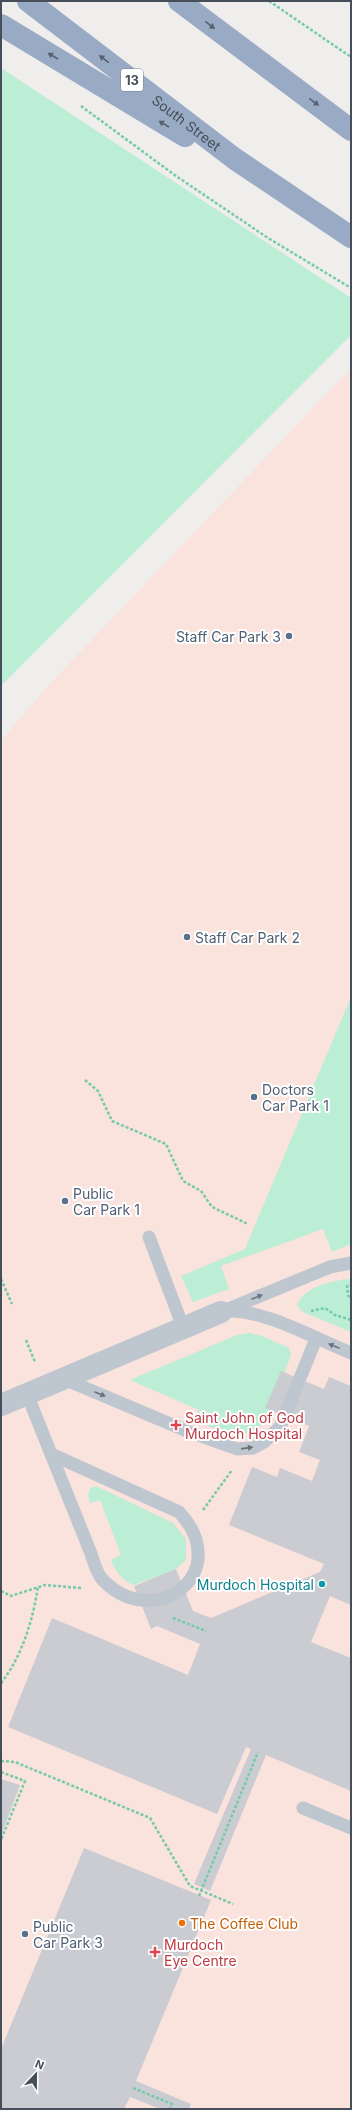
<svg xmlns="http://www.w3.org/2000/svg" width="352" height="2110" font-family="Inter,sans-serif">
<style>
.medical{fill:#fae2dd}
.green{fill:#bbeed4}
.building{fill:#caccd2}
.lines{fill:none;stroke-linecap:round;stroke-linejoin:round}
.path{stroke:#74cba9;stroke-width:2.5;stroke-dasharray:3 2;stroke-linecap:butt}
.service{stroke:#bec6cf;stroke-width:13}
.minor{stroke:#bec6cf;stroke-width:22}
.trunk{stroke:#99aac4;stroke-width:22}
.oneway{fill:#57606f}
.oneway2{fill:#6a727d}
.service-dot{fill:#5c6f8a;stroke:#fff;stroke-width:1.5}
.health-dot{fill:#e0444e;stroke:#fff;stroke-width:1.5}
.culture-dot{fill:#0f9aa8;stroke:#fff;stroke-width:1.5}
.food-dot{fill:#e8710a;stroke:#fff;stroke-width:1.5}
.labels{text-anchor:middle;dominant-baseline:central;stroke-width:4;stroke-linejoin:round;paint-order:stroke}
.shield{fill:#fff;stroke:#7e838c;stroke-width:1}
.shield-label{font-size:13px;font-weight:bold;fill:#464e5a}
.street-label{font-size:14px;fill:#464e5a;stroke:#fff}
.service-label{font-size:14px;fill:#4e5e75;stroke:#fff;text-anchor:start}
.health-label{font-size:14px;fill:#be3a42;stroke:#fff;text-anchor:start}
.culture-label{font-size:14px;fill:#0d838f;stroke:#fff;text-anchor:end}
.food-label{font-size:14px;fill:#c56008;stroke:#fff;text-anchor:start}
</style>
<rect width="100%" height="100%" fill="#f0eded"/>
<polygon class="medical" points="351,368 351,2109 1,2109 1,741 45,689"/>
<g class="green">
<polygon points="1,68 351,298 351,335 1,686"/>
<polygon points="351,997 351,1244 332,1252 323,1229 221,1266 229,1289 193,1302 181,1276 245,1249"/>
<path d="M351 1279V1332L303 1312 297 1306C302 1287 333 1280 351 1279Z"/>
<path d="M249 1333 262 1336 289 1348 291 1355 267 1419C246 1446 220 1430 194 1420L199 1410 130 1380 237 1335Z"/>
<path d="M96 1486 173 1523 186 1539V1560L175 1570 133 1585C122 1579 116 1573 111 1560L121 1555 100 1500 90 1503 88 1494 91 1488Z"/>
</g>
<g class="building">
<polygon points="281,1371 324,1389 329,1377 351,1386 351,1605 330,1596 311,1642 351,1658 351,1791 266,1755 210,1891 194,1884 251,1749 246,1747 217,1814 8,1727 52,1618 188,1675 200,1644 157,1626 151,1629 134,1586 176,1569 193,1611 211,1618 320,1572 324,1564 229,1525 252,1467 277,1477 280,1468 312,1481 320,1460 299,1452 309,1426 265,1408"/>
<polygon points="1,1779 20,1785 1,1836"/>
<polygon points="84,1848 211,1900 136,2081 191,2104 189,2109 160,2109 130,2097 124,2109 1,2109 1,2049"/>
</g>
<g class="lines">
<g class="path">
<polyline points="269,1 351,57"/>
<polyline points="81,106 176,176 268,238 351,288"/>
<polyline points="85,1080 98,1091 112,1121 166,1144 183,1181 201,1191 212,1207 248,1224"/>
<polyline points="1,1279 12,1304"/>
<polyline points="347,1285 348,1295 351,1299"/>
<polyline points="311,1311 325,1308 335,1315 351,1320"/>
<polyline points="26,1340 35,1362"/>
<polyline points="203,1510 232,1470"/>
<polyline points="1,1591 11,1596 45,1585 81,1588"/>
<polyline points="173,1618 206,1631"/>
<path d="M1 1683C22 1657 33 1619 38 1587"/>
<polyline points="1,1761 15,1762 150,1818 190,1886 233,1904"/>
<polyline points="1,1772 25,1781 1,1840"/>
<polyline points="199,1896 258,1752"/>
<polyline points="133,2088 172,2104 170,2109"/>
</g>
<g class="service">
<polyline points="149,1237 183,1327"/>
<path d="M229 1311C265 1310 316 1339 351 1353"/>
<polyline points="221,1312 330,1267 351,1263"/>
<polyline points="64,1379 187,1431 237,1449 253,1448 264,1442 280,1427 316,1339"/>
<path d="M27 1394 51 1454 179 1512C236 1573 153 1634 102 1579 96 1572 93 1559 90 1551 77 1519 64 1487 51 1454"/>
<polyline points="303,1808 351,1828"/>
</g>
<polyline class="minor" points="1,1405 221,1312"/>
<g class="trunk">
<path id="s1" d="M28 1 235 159 351 237"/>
<polyline points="179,1 351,130"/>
<polyline points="1,25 185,136"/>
</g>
</g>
<defs><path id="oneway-solid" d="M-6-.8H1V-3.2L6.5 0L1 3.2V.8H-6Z"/></defs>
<g class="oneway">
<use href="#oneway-solid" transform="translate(210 25) rotate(38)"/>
<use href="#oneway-solid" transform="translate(53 56) rotate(-149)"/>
<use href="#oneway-solid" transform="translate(104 59) rotate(-143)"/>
<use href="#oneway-solid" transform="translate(314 102) rotate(36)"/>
<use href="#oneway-solid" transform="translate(164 124) rotate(-149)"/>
</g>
<g class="oneway2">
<use href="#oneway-solid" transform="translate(257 1297) rotate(-22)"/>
<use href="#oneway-solid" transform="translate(334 1346) rotate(-158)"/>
<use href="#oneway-solid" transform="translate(100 1394) rotate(23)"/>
<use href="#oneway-solid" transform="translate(247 1448) rotate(-8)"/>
</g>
<g class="service-dot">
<circle cx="289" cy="636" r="4"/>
<circle cx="187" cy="937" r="4"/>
<circle cx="254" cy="1097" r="4"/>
<circle cx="65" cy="1201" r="4"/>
<circle cx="25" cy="1934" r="4"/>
</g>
<g class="health-dot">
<path d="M174 1419h4v4h4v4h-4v4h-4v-4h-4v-4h4z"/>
<path d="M153 1946h4v4h4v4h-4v4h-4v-4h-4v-4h4z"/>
</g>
<circle class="culture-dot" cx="322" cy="1584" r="4"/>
<circle class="food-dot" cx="182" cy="1923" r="4"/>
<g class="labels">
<rect class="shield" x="121" y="69" width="22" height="22" rx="3"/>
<g class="shield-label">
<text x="132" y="80">13</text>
</g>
<g class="street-label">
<text stroke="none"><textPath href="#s1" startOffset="200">South Street</textPath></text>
</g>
<g class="service-label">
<text x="281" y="636" text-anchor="end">Staff Car Park 3</text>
<text x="195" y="937">Staff Car Park 2</text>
<text x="262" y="1089">Doctors<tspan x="262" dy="16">Car Park 1</tspan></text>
<text x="73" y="1193">Public<tspan x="73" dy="16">Car Park 1</tspan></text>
<text x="33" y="1926">Public<tspan x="33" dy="16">Car Park 3</tspan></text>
</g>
<g class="health-label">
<text x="185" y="1417">Saint John of God<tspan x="185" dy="16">Murdoch Hospital</tspan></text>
<text x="164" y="1944">Murdoch<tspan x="164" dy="16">Eye Centre</tspan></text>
</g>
<g class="culture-label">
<text x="314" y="1584">Murdoch Hospital</text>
</g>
<g class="food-label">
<text x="190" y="1923">The Coffee Club</text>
</g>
</g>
<rect width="352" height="2110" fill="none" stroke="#464e5a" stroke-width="4"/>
<g transform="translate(36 2074) rotate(22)" stroke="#ffffff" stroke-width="3" paint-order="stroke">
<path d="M0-3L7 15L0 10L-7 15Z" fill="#464e5a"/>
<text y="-6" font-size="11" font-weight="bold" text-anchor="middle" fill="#464e5a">N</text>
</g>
</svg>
